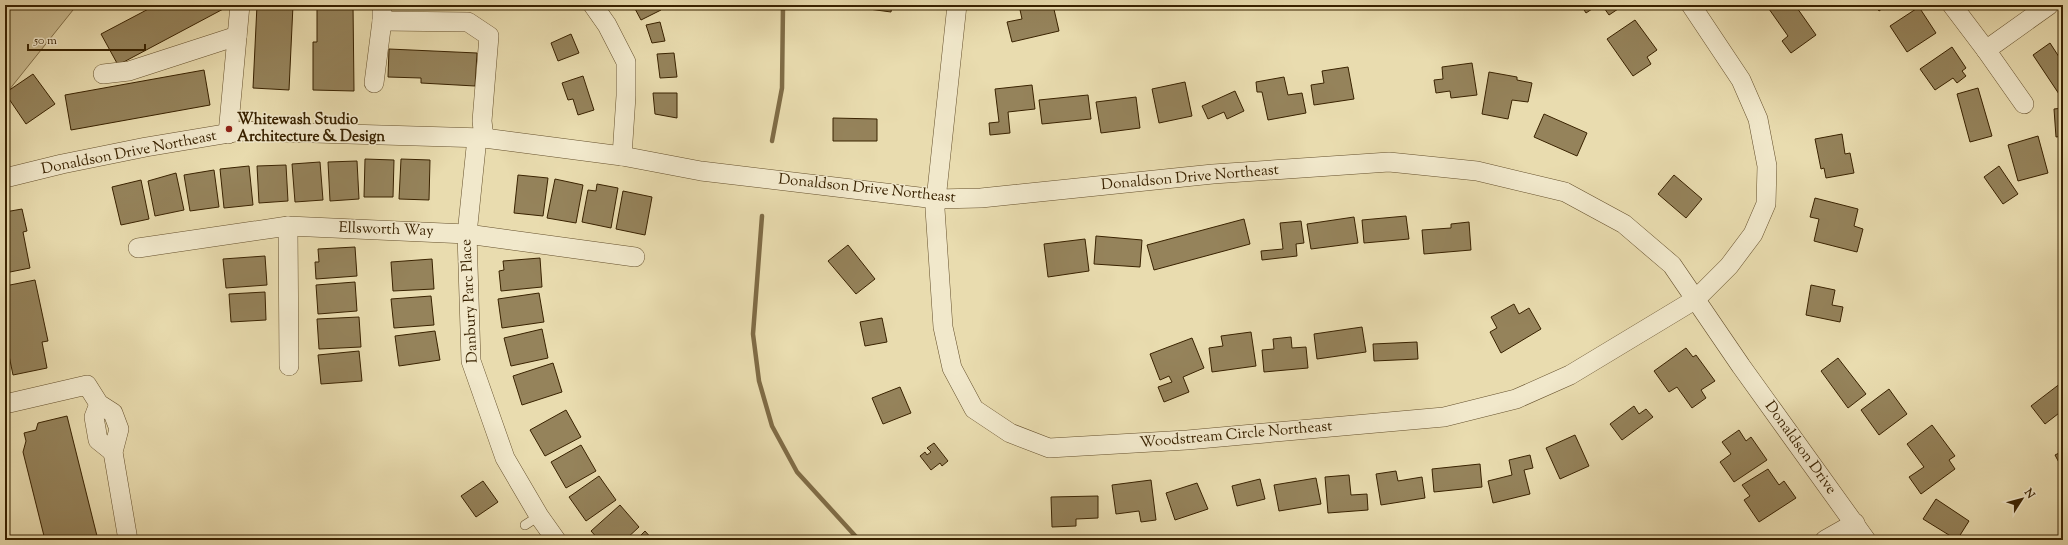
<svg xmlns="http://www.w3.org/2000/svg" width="2068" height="545" font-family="'Sorts Mill Goudy',serif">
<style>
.green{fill:#cbbc91;stroke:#826f48}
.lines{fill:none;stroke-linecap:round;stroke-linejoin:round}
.stream{stroke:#7f6c46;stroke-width:4.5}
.building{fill:#95835b;stroke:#392200}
.lane-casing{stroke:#65502c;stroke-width:10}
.street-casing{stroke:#65502c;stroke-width:20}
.lane{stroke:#f1e8cb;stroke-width:9}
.street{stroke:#f1e8cb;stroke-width:19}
.poi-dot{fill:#8f2418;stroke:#f1e8cb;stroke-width:1.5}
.labels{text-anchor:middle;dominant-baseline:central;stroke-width:3;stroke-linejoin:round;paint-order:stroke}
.poi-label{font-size:15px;font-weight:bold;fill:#392200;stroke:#f1e8cb;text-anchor:start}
.street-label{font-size:15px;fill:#392200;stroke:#f1e8cb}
</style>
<rect width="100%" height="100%" fill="#e9dcaf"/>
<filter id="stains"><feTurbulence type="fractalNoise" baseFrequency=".005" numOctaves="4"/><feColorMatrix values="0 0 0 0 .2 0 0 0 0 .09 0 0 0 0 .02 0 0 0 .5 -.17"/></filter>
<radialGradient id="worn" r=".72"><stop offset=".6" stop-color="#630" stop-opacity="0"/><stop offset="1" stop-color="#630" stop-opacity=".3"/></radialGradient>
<polygon class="green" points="5,5 77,5 5,95"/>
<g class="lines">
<g class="stream">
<polyline points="772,141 782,88 783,5"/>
<polyline points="762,216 753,334 759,381 772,426 797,472 859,540"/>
</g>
</g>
<g class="building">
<polygon points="156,5 226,5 227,7 118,65 101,34"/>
<polygon points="257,5 293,5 289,90 253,88"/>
<polygon points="317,5 353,5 354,91 313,90 313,42 317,42"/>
<polygon points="633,5 658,5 661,10 641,20"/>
<polygon points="855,5 892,5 891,12 854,7"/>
<polygon points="1019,5 1053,5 1059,31 1012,42 1007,22 1022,19"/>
<polygon points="1581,5 1598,5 1586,13"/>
<polygon points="1602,5 1624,5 1609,15"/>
<polygon points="1775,5 1795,5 1816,35 1791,53 1782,41 1788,36 1769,9"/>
<polygon points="1875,5 1887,5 1879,11"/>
<polygon points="1919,7 1936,33 1907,52 1890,26"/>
<polygon points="1635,20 1657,50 1647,57 1651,64 1633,76 1607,39"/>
<polygon points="660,22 665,41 652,43 646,25"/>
<polygon points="571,34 579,53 558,61 551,43"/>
<polygon points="2050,43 2063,63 2063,96 2061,97 2033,55"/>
<polygon points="1952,47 1966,68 1962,71 1966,76 1957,83 1953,78 1935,90 1920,69"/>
<polygon points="389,49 477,53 475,86 421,83 421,78 388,77"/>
<polygon points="674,53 677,77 660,78 657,54"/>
<polygon points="1472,63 1477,95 1451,98 1450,91 1436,93 1434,80 1443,79 1442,67"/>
<polygon points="1348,67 1354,99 1314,105 1311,85 1324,83 1322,71"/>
<polygon points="204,70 210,105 71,130 65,95"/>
<polygon points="1489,72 1517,77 1517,80 1532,83 1528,102 1512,100 1508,119 1482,114"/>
<polygon points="33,74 55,104 26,124 5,93"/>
<polygon points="583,76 594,110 578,115 573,99 568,100 562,83"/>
<polygon points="1284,77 1288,95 1302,93 1306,113 1268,120 1262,92 1257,92 1256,82"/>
<polygon points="1185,82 1192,116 1159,123 1152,89"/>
<polygon points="1032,85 1035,109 1008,112 1010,133 990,135 989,123 999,122 995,89"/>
<polygon points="1978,88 1992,136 1970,142 1957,94"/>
<polygon points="1235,91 1244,111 1227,119 1224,112 1208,119 1202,106"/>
<polygon points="653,93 677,93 677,118 655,114"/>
<polygon points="1088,95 1091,119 1042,124 1039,100"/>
<polygon points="1136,97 1140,128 1101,133 1096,102"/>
<polygon points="2063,108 2063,136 2056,137 2054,109"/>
<polygon points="1544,114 1587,133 1577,156 1534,137"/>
<polygon points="833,118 877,119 877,141 833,141"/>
<polygon points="1842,134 1845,154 1850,153 1854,173 1826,178 1824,168 1821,169 1815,139"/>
<polygon points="2038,136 2048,173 2018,181 2008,145"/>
<polygon points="365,159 394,160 393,197 364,197"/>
<polygon points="401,159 430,160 429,200 399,199"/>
<polygon points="357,161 359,199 330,201 328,162"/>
<polygon points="320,162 323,200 295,202 292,164"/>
<polygon points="286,165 288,201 259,203 257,166"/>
<polygon points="249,166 253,205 224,208 220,169"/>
<polygon points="1999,166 2018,194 2003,204 1984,177"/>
<polygon points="214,170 219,207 190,211 184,175"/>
<polygon points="176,173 184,210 155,216 148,181"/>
<polygon points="518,175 548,178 543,216 514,213"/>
<polygon points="1674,175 1702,199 1686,218 1658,194"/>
<polygon points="555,179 583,185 576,223 547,218"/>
<polygon points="141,180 149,219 121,225 112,187"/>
<polygon points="597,184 618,188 611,228 582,222 588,190 596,191"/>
<polygon points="623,191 652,197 645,235 616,229"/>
<polygon points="1815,198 1858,209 1854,226 1863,229 1857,252 1814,241 1819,219 1810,217"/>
<polygon points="22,209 27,231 23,232 30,268 5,273 5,212"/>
<polygon points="1406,216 1409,239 1364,243 1362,220"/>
<polygon points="1354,217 1358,243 1311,249 1307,224"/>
<polygon points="1244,219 1250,244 1154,270 1147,245"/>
<polygon points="1301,221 1304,243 1296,244 1297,256 1262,260 1261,251 1283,249 1280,223"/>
<polygon points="1469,222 1471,250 1424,254 1422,230 1451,228 1451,224"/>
<polygon points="1096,236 1142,240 1140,267 1094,264"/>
<polygon points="1085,239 1089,271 1048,277 1044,244"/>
<polygon points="848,245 875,279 856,294 828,261"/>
<polygon points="355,247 357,276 316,279 315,262 319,262 318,249"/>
<polygon points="265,256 267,285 226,288 223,259"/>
<polygon points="540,258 542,287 501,291 499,271 504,270 503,261"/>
<polygon points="432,259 434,289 393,291 391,262"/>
<polygon points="35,280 48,341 42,342 47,368 13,375 5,336 5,286"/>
<polygon points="355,282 357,311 318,314 316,285"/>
<polygon points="1811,285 1835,290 1832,305 1843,307 1840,322 1806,315"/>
<polygon points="265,292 266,320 231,322 229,294"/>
<polygon points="539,293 544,322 502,328 498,299"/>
<polygon points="431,296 434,325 394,328 391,299"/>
<polygon points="1514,304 1519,314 1529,308 1541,329 1501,353 1490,332 1497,328 1491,317"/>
<polygon points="359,317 361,347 319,349 317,319"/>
<polygon points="882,318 887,342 865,346 860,322"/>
<polygon points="1362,327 1366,352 1317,359 1314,334"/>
<polygon points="542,329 548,358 511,366 504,338"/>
<polygon points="435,331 440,360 399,366 395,336"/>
<polygon points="1251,332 1256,366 1212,372 1209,348 1223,346 1221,336"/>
<polygon points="1291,337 1292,348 1306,347 1308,368 1264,372 1262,350 1274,349 1273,339"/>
<polygon points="1192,338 1204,368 1183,377 1189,392 1164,402 1158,387 1172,382 1169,376 1160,380 1150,354"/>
<polygon points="1417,342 1418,359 1374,361 1373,344"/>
<polygon points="1686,348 1693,357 1696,355 1715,381 1701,390 1706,398 1692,408 1677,387 1669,392 1654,371"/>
<polygon points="359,351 362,381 321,384 318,355"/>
<polygon points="1838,358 1866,394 1848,408 1821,371"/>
<polygon points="553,363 562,392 522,405 513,376"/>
<polygon points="2061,383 2063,386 2063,410 2045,424 2031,406"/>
<polygon points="900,387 911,413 883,424 872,398"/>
<polygon points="1889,389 1907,414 1879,435 1861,410"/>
<polygon points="1634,406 1639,414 1646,409 1653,417 1622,440 1610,424"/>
<polygon points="566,410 581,437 545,456 530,430"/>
<polygon points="67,416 98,540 45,540 23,452 26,441 24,433 36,430 38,423"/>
<polygon points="1932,425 1955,456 1949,460 1955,469 1921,494 1909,477 1924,467 1907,444"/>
<polygon points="1739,430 1746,441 1751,437 1767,460 1734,482 1720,462 1731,454 1722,442"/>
<polygon points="1575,435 1589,466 1560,479 1546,448"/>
<polygon points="934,443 948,461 942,466 940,463 931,470 920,456 925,452 927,455 931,452 927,448"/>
<polygon points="581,445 596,471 566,488 551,462"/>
<polygon points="2063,451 2063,470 2055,455"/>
<polygon points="1530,455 1533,468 1524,470 1530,494 1493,503 1488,481 1512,475 1509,460"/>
<polygon points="1480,464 1482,487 1434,492 1432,469"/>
<polygon points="1768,469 1779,485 1784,481 1796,498 1759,522 1744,500 1750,496 1742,485"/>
<polygon points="1396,471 1398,481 1422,477 1425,498 1381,505 1376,474"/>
<polygon points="1349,475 1351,495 1367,494 1368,510 1328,513 1325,477"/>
<polygon points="599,476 616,500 586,521 569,497"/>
<polygon points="1316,478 1321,504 1279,511 1274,485"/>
<polygon points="1260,479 1265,499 1237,506 1232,486"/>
<polygon points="1151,480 1156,520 1141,522 1139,511 1116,514 1112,485"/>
<polygon points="483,481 498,502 476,517 461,496"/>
<polygon points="1197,483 1208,509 1175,520 1166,493"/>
<polygon points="1098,496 1098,518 1076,519 1076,526 1052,527 1051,497"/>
<polygon points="1936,499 1969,521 1957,540 1923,519"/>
<polygon points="620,505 639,527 625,540 599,540 591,531"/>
<polygon points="645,531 653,540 636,540"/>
</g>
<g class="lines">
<defs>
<polyline id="lane" points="525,525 539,516"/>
<g id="street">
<polyline points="382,5 382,21 468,22 489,36 482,121 484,138"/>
<polyline points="593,5 607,25 626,62 626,96 622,156"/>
<polyline points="957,5 935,209 943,327 952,368 974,409 1010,433 1049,448 1187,440 1444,417 1516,399 1570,375 1696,299 1729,266 1753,234 1766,204 1767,166 1758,119 1741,80 1691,5"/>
<polyline points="1952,5 1986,50 2049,5"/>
<polyline points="1986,50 2024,104"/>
<polyline points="103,74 129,71 237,36"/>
<polyline points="374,83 382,21"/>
<polyline points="228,134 240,5"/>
<polyline points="477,138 467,234 471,361 505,458 539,516 556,540"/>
<polyline points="5,178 62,164 146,147 242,131 484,138 622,156 701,171 936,199 981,198 1213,174 1389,162 1477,171 1565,192 1624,224 1672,265 1741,366 1866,540"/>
<polyline points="288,226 289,366"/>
<polyline points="138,248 288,226 467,234 635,257"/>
<polyline points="5,404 87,385 99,404 113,413 119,429 113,452 128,540"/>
<polyline points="99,404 94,417 98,440 113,452"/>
<polyline points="1825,540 1855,523"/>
</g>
</defs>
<use href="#lane" class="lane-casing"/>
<use href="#street" class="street-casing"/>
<use href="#lane" class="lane"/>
<use href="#street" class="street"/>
</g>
<circle class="poi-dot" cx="229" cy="129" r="4"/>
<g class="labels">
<g class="poi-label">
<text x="237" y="120">Whitewash Studio<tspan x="237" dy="17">Architecture &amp; Design</tspan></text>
</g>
<g class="street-label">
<text transform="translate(129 153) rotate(-11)">Donaldson Drive Northeast</text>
<text transform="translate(1190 178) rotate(-5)">Donaldson Drive Northeast</text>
<text transform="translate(867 189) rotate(6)">Donaldson Drive Northeast</text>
<text transform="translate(386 230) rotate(2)">Ellsworth Way</text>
<text transform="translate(470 301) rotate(-93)">Danbury Parc Place</text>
<text transform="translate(1236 435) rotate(-5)">Woodstream Circle Northeast</text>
<text transform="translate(1800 448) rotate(54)">Donaldson Drive</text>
</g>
</g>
<rect width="2068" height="545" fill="none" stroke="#e9dcaf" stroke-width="20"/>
<rect x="6" y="6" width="2056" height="533" fill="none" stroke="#392200" stroke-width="2"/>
<rect x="10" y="10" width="2048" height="525" fill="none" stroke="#392200"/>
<g transform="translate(2022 499) rotate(54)" stroke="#f1e8cb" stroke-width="3" paint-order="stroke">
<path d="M0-3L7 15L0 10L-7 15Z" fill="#392200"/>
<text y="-6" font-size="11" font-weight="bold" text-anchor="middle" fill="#392200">N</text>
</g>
<path d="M28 44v6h117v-6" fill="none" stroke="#392200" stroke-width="2"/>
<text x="34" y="44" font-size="12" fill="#392200" stroke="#f1e8cb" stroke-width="3" paint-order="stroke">50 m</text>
<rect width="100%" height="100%" filter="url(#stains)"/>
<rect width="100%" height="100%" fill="url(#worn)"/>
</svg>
